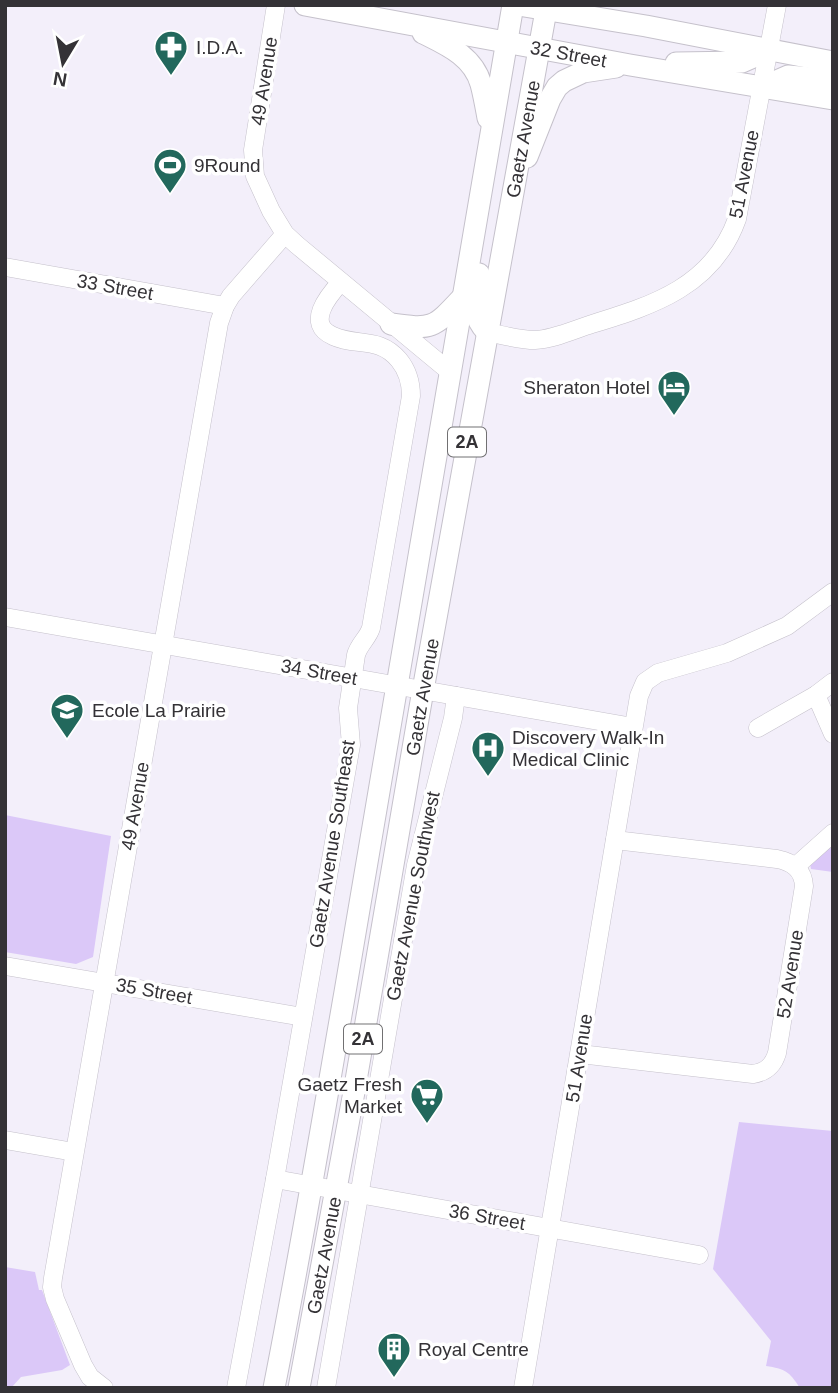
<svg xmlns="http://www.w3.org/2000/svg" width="838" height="1393" font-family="Helvetica,sans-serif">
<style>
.green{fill:#dbc8f8}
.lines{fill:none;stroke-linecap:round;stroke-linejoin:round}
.minor-casing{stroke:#c5c1cb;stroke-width:19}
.major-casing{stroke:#c5c1cb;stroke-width:23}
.minor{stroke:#fff;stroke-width:18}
.major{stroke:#fff;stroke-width:21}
.labels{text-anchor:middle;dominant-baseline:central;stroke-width:7;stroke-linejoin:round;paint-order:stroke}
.shield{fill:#fff;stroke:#717072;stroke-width:2}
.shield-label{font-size:18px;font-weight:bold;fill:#343236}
.poi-label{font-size:19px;fill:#343236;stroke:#fff;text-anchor:start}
.street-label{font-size:19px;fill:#343236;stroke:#fff}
</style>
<rect width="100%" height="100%" fill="#f3effa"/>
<g class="green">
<polygon points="5,815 111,836 93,957 76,964 5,952"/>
<polygon points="833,839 833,872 811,869 810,864"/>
<path d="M739 1122 833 1131V1388H800C789 1371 785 1369 766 1366L771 1341 713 1269Z"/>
<polygon points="5,1267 35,1272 39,1290 42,1290 70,1365 62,1370 21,1377 11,1388 5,1388"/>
</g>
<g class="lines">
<defs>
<g id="minor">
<polyline points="276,5 253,150 255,176 271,211 285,234 297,245 449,371"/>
<polyline points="5,267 225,306"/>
<path d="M487 332C503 335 519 340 535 340 554 339 573 330 592 324 654 305 713 286 737 219L777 5"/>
<polyline points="5,617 633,727"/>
<polyline points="816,695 833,734"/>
<polyline points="758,728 816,695 833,682"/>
<polyline points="796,866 833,833"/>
<polyline points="5,966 303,1017"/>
<path d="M580 1054 753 1074C766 1072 773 1066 777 1053L804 886C803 869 792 862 777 859L615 840"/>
<polyline points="5,1140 74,1152"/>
<polyline points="275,1179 699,1255"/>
<polyline points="104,1388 90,1377 83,1365 55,1299 52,1287 53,1278 219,323 225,306 231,296 285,234"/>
<path d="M236 1388 275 1179 351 745 348 708 356 655C359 644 368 638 371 628L411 396C411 382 408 371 399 360 379 336 357 347 333 336 305 324 328 296 341 282"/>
<polyline points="326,1388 416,865 453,718 456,696"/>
<polyline points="523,1388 639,696 645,682 658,673 727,653 787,626 833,592"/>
</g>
<g id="major">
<path id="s1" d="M305 5 630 65 833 99"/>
<polyline points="518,5 646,26 833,62"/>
<path d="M423 33C447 45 473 56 481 84 484 95 486 107 488 118"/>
<polyline points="676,63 742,62 769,50"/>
<polyline points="761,88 788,76 833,80"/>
<polyline points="527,157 550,99 557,87 564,81 583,72 616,67"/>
<path d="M479 274C476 298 469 313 487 332"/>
<path d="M391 324C432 330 434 328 461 299"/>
<path d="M274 1388C300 1256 322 1124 345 992 402 663 455 334 513 5"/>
<path id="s2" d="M299 1388 354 1092 423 690 547 5"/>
</g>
</defs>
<use href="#minor" class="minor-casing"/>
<use href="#major" class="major-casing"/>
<use href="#minor" class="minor"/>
<use href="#major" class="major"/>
</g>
<defs>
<symbol id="pharmacy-pin" viewBox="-11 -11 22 30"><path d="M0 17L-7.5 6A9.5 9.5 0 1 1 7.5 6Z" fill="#22685c" stroke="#fff"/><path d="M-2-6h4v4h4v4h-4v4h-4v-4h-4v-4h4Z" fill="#fff"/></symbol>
<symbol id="stadium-pin" viewBox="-11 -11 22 30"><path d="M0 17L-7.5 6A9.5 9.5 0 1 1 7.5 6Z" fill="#22685c" stroke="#fff"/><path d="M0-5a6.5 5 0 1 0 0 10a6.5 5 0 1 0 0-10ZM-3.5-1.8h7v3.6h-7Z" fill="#fff"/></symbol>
<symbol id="hotel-pin" viewBox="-11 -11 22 30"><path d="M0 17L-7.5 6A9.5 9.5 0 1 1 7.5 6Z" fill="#22685c" stroke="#fff"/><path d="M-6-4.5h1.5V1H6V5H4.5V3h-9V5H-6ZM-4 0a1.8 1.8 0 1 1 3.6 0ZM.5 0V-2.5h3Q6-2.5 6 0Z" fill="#fff"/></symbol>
<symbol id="school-pin" viewBox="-11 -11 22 30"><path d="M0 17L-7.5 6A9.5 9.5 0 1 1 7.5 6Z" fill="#22685c" stroke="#fff"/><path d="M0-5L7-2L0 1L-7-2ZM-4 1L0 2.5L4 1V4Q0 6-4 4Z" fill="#fff"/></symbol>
<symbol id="hospital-pin" viewBox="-11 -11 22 30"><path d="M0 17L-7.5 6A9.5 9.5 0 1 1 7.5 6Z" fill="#22685c" stroke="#fff"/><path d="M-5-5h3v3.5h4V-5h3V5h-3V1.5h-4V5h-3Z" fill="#fff"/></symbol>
<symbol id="supermarket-pin" viewBox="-11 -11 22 30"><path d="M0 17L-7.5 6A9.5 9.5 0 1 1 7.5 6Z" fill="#22685c" stroke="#fff"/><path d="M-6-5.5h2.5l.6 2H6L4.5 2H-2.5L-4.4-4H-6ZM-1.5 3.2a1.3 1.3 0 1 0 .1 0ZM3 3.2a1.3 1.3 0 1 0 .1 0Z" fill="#fff"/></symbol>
<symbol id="building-pin" viewBox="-11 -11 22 30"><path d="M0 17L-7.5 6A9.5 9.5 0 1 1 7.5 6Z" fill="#22685c" stroke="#fff"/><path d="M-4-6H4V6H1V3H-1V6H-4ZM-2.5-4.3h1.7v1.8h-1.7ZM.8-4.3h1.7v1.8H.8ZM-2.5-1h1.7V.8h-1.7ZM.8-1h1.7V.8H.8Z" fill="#fff"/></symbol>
</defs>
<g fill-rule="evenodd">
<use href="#pharmacy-pin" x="152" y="28" width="38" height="52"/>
<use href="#stadium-pin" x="151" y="146" width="38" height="52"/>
<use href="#hotel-pin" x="655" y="368" width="38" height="52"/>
<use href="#school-pin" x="48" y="691" width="38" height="52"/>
<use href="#hospital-pin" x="469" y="729" width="38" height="52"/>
<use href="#supermarket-pin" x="408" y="1076" width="38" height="52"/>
<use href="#building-pin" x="375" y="1330" width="38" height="52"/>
</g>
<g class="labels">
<g class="shield">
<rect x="448" y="427.5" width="38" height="29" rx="5"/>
<rect x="344" y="1024.5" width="38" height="29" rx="5"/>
</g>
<g class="shield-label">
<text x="467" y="442">2A</text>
<text x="363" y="1039">2A</text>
</g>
<g class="poi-label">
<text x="196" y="47">I.D.A.</text>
<text x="194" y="165">9Round</text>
<text x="650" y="387" text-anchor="end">Sheraton Hotel</text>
<text x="92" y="710">Ecole La Prairie</text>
<text x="512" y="737">Discovery Walk-In<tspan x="512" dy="22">Medical Clinic</tspan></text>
<text x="402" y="1084" text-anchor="end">Gaetz Fresh<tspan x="402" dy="22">Market</tspan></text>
<text x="418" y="1349">Royal Centre</text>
</g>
<g class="street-label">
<text stroke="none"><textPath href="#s1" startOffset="268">32 Street</textPath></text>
<text transform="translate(264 81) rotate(-81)">49 Avenue</text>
<text stroke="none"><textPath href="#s2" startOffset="1269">Gaetz Avenue</textPath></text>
<text transform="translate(744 174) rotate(-79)">51 Avenue</text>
<text transform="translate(115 287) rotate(10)">33 Street</text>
<text transform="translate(319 672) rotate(10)">34 Street</text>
<text stroke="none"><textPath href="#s2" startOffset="702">Gaetz Avenue</textPath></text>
<text transform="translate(135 806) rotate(-80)">49 Avenue</text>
<text transform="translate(332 844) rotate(-81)">Gaetz Avenue Southeast</text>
<text transform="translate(413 896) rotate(-79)">Gaetz Avenue Southwest</text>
<text transform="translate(790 974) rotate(-81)">52 Avenue</text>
<text transform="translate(154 991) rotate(10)">35 Street</text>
<text transform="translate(579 1058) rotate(-81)">51 Avenue</text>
<text transform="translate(487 1217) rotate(10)">36 Street</text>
<text stroke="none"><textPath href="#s2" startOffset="135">Gaetz Avenue</textPath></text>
</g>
</g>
<rect width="838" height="1393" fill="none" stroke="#343236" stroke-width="14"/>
<g transform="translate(63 63) rotate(190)" stroke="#ffffff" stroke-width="5" paint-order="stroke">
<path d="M0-5L12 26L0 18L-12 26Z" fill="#343236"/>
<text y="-10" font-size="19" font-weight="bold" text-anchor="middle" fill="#343236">N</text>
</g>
</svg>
